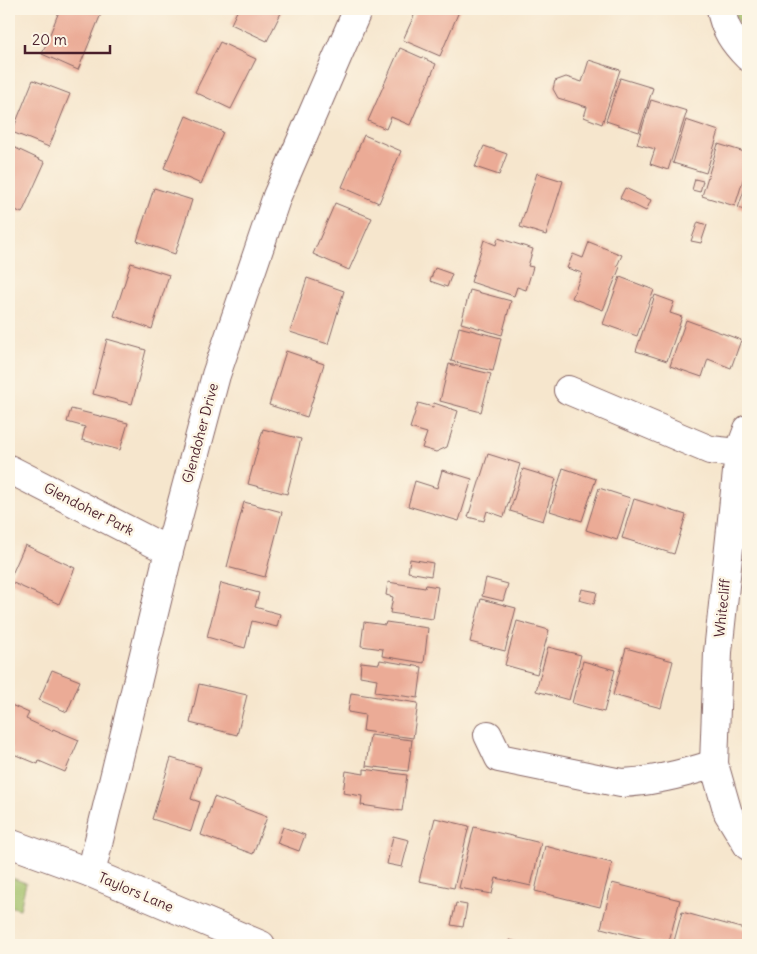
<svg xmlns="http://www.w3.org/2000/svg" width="757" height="954" font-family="Delius,sans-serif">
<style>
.green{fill:#a0bf68;stroke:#756f4a}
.building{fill:#ebab96}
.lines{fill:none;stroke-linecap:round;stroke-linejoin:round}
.minor-casing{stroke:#866564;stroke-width:30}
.secondary-casing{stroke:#866564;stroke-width:30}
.minor{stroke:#fff;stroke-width:28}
.secondary{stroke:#fff;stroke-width:28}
.labels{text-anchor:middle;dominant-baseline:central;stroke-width:5;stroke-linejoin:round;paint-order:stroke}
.street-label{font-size:14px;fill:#4a1f2b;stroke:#fcf5e5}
</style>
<rect width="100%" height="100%" fill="#fcf5e5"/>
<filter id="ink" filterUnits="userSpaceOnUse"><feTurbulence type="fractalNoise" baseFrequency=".02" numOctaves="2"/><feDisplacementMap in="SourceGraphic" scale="10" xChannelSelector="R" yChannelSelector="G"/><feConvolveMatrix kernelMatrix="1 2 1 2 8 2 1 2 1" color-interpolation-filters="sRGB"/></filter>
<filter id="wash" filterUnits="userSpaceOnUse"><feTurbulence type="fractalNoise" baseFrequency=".0096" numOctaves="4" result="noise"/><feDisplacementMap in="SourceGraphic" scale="20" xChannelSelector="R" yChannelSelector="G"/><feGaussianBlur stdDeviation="1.12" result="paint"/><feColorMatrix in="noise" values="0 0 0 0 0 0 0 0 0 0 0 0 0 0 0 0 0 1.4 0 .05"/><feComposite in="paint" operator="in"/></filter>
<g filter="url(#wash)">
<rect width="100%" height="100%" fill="#f6e6cd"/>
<g class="green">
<polygon points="736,9 748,9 748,38 736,17"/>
<polygon points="9,877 26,883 20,909 9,906"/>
</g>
<g id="blocks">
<g class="building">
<polygon points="60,9 103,9 78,70 42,54"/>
<polygon points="238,9 283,9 267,41 231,24"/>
<polygon points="417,9 460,9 440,56 403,40"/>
<polygon points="220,42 256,59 231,109 195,92"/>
<polygon points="400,48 436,64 410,125 391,117 386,129 368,121"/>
<polygon points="589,60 620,70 602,124 584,117 587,107 558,98 553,89 555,81 566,77 582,82"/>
<polygon points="620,78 653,88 639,132 606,121"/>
<polygon points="33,80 70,94 49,147 12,132"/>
<polygon points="651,100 687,111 668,170 650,164 655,149 637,144"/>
<polygon points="186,116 223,132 201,184 164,168"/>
<polygon points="686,120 719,131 706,173 673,163"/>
<polygon points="364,135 401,151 379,203 342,187"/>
<polygon points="718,144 748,153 748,164 735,206 702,196"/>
<polygon points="9,145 45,162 22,213 9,207"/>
<polygon points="484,146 507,154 499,175 475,167"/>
<polygon points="537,173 563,181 546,235 520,227"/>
<polygon points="695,179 703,181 700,192 692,190"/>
<polygon points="748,179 748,211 738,208"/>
<polygon points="154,188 192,200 175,254 137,241"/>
<polygon points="625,188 651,200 646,211 620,198"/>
<polygon points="335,203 372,218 349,270 313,254"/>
<polygon points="698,222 707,225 701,243 691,241"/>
<polygon points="498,238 533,249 528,266 533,267 526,290 517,287 514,296 471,282 484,240 496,245"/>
<polygon points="589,242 622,255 617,266 620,267 603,310 572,298 582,273 567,268 573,254 583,258"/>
<polygon points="131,263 169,275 152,329 114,316"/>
<polygon points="435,268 452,274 447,287 430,281"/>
<polygon points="620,277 654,290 637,336 603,324"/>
<polygon points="307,278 344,291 328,344 290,332"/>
<polygon points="470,290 511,301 502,335 461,323"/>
<polygon points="655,295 674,302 670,313 682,317 667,361 636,351"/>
<polygon points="686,320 741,340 731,368 708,359 702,377 670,366"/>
<polygon points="459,327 501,338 493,371 451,361"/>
<polygon points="107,339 146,350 132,404 93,394"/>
<polygon points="286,351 324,364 307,417 269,405"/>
<polygon points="449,364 491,374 481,412 440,401"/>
<polygon points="418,403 433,407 434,403 458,411 447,447 436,452 422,448 427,433 410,428"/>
<polygon points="71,409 128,423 120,450 82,440 85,427 67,422"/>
<polygon points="263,429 301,439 287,494 248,484"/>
<polygon points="488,454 520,464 504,517 487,511 484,521 468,517"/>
<polygon points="563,468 596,479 582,521 550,511"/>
<polygon points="523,469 556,479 543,521 510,511"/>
<polygon points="442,470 472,479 459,521 408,506 415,481 437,488"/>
<polygon points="599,488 630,498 617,540 586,530"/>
<polygon points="634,499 686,515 674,554 622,538"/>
<polygon points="244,502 282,512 265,577 227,567"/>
<polygon points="25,545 75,568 59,604 9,581"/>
<polygon points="410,559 433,563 431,576 408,572"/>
<polygon points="486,578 508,584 503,601 482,596"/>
<polygon points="388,582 425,588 426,585 438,587 433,619 390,613 393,597 386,595"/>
<polygon points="221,583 259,593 255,607 280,614 277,627 252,621 245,648 207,637"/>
<polygon points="582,589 597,592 594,604 579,600"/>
<polygon points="481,599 516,608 505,651 470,642"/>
<polygon points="517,621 549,630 537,674 505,665"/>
<polygon points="364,622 385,625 386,622 428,628 424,663 382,656 383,649 361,646"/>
<polygon points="548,647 581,655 569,700 536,691"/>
<polygon points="626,648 673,661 661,708 613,695"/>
<polygon points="380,660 422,667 418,698 375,692 377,679 360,676 361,662 379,664"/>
<polygon points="583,661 615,670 604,712 572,703"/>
<polygon points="52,670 80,681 67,712 39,700"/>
<polygon points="199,684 247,695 237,735 190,723"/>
<polygon points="351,693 418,703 413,738 363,731 365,715 348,712"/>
<polygon points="9,704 29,713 26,719 52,731 53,729 79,740 65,772 39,761 38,764 11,753 13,749 9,747"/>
<polygon points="370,735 412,740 408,771 366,766"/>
<polygon points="171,758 201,767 191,799 200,802 191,831 152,819"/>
<polygon points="364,769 407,775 402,811 361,805 362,796 343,793 346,771 364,774"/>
<polygon points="214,797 267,817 253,854 201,835"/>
<polygon points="435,818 469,826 454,888 419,881"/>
<polygon points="283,827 305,835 299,851 277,843"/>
<polygon points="474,827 541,843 531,886 496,878 492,894 459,888"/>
<polygon points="393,836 409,840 402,867 387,864"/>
<polygon points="545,846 612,863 600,907 535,891"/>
<polygon points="612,883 680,900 668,945 601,928"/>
<polygon points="456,903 467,905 463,927 451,925"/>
<polygon points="682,912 748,930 748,945 673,945"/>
<polygon points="509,940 521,943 520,945 508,945"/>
</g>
</g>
</g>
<g filter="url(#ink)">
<use href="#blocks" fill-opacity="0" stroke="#866564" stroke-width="1"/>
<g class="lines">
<defs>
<g id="minor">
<path d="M721 9C724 29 734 43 748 57"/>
<polyline points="568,390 710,450 739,453"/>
<polyline points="748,429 739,453 718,652 714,764 728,813 748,846"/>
<polyline points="9,469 169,551"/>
<path d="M488 735 499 758 621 783C653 782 683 774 714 764"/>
<polyline points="91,873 169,551 216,375 277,196 358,9"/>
</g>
<polyline id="secondary" points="9,843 91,873 261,945"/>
</defs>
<use href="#minor" class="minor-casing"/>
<use href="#secondary" class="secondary-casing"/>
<use href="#minor" class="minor"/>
<use href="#secondary" class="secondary"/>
</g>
</g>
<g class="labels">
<g class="street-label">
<text transform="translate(200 433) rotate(-75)">Glendoher Drive</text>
<text transform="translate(89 509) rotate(27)">Glendoher Park</text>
<text transform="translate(722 608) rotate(-84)">Whitecliff</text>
<text transform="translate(136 892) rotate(23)">Taylors Lane</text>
</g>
</g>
<rect width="757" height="954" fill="none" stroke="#fcf5e5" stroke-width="30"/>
<path d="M25 45v8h85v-8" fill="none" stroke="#4a1f2b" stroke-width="2.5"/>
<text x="32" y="45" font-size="15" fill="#4a1f2b" stroke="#fcf5e5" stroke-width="4" paint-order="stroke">20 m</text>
</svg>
